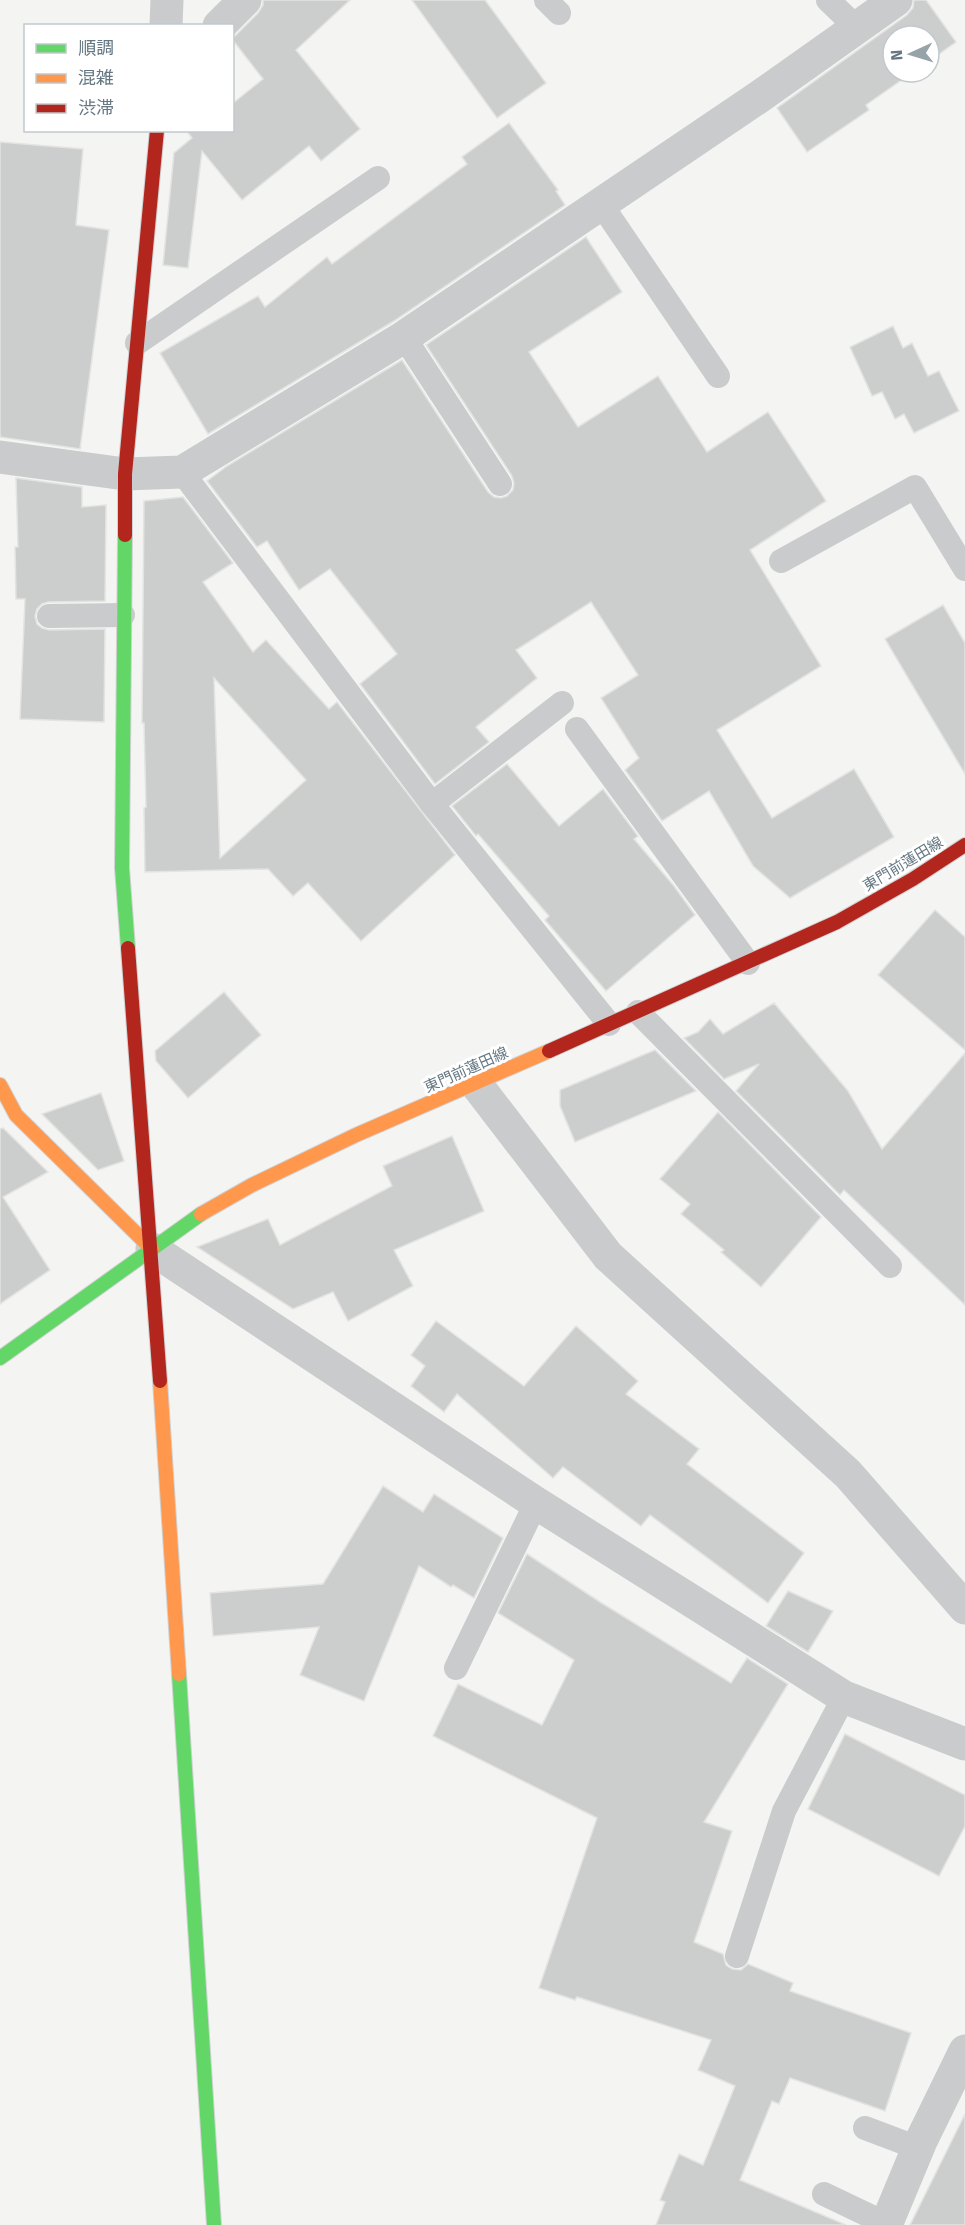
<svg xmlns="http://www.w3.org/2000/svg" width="965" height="2225" font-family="'Fira Sans','Noto Sans JP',sans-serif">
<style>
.building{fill:#cccecd;stroke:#e3e3e2;stroke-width:1.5;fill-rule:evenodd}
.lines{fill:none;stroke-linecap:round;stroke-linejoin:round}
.fast-casing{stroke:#d0d2d2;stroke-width:16}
.slow-casing{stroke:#d0d2d2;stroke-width:16}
.jam-casing{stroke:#d0d2d2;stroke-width:16}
.lane{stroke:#cacbcc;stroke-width:24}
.street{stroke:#cacbcc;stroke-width:33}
.fast{stroke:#63d668;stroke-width:14}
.slow{stroke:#ff974d;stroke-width:14}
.jam{stroke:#b3261e;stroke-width:14}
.labels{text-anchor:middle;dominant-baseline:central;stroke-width:6;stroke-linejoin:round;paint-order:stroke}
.street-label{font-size:15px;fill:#647782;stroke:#fff}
</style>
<rect width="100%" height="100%" fill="#f4f4f2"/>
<g class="building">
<polygon points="263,0 350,0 296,50 360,129 321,161 309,146 242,200 202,151 188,268 163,265 174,153 192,138 186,130 232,130 232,104 263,79 232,39 258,13 263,5"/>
<polygon points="412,0 485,0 546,83 497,118"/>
<polygon points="914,0 926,0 956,42 929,61 929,36 893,36 893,72 913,72 866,105 869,110 807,152 777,108 907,15 913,8"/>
<polygon points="509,123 558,190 556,191 565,205 394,321 208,434 160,353 258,296 265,307 327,257 332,264 467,164 462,157"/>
<polygon points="0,142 83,149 76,225 109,230 80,449 0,437"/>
<polygon points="586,237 622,292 529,352 578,427 658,376 707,452 768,412 826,501 750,550 821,666 717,730 772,818 854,769 894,837 790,898 753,866 709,791 662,821 625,770 639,758 601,698 638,675 591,602 516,650 537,678 476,727 489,742 435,784 360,684 397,654 330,569 299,590 267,541 257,547 207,481 227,466 402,360 488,492 494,497 501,498 507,496 513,490 514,483 512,476 426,345"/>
<polygon points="893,326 903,348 912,343 928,376 939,371 959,411 914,433 904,414 895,419 882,392 872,396 850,347"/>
<polygon points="16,478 82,487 82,507 106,505 105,601 48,602 42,604 37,609 35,616 37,624 42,628 49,630 105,629 104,722 20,719 25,599 16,599 15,547 18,547"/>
<path d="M183 497 233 563 203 582 253 652 266 640 329 709 337 702 455 855 361 941 308 883 293 896 268 869 145 872 144 808 146 807 144 723H142L144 501ZM214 678 306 780 220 858Z"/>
<polygon points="943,605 965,643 965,774 885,639"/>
<polygon points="507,764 559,826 603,789 638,836 634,839 674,886 695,915 606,991 545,920 549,916 478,834 476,836 452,806"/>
<polygon points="935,910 965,937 965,1050 878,975"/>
<polygon points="224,992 261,1035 188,1098 156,1061 155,1051"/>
<polygon points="774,1003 848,1091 882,1149 965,1053 965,1305 844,1190 840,1195 736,1091 759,1064 724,1079 684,1038 698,1032 710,1019 723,1034"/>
<polygon points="655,1050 696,1091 575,1142 560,1106 560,1090"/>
<polygon points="101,1093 124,1161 98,1170 42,1114"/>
<polygon points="718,1112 821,1217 761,1287 721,1252 724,1250 681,1214 690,1204 660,1179"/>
<polygon points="3,1128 48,1172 3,1197 50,1270 0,1304 0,1129"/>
<polygon points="452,1136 484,1211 394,1250 413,1286 348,1321 333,1292 293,1309 197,1247 268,1219 280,1245 392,1186 383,1166"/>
<polygon points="436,1321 524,1386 576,1326 638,1381 626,1394 699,1449 687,1464 804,1553 768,1603 650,1515 641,1526 563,1467 553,1478 457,1394 444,1412 411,1386 425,1366 411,1355"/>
<polygon points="383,1486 423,1512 434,1494 503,1538 474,1598 453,1585 451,1587 419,1566 364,1701 300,1675 319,1627 213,1636 210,1593 323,1584"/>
<polygon points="527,1554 600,1602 731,1683 747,1658 788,1684 704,1822 732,1831 694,1942 723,1954 726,1965 732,1969 741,1970 748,1964 793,1983 790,1991 911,2033 885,2111 790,2078 779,2104 772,2101 740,2180 846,2225 656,2225 665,2202 660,2200 679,2154 703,2165 735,2086 698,2070 711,2040 577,1997 575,2000 539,1988 597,1818 433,1736 458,1684 542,1725 574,1660 498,1613"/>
<polygon points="788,1591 833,1611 808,1652 766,1626"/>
<polygon points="845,1734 965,1795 965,1826 939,1876 808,1809"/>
<polygon points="965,2114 965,2225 910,2225"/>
</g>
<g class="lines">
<defs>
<g id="fast">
<polyline points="125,535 122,868 128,948"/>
<polyline points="0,1358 201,1214"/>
<polyline points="179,1674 214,2225"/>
</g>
<g id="slow">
<polyline points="0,1085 16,1115 152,1249"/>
<polyline points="201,1214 252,1185 356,1135 549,1051"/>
<polyline points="160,1381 179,1674"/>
</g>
<g id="jam">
<polyline points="125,535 125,474 157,130"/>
<polyline points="128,948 160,1381"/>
<polyline points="549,1051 837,922 913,879 965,845"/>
</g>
</defs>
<use href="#fast" class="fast-casing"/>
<use href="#slow" class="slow-casing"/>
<use href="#jam" class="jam-casing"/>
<g class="lane">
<polyline points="546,0 559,13"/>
<polyline points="828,0 857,28"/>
<polyline points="601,204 718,376"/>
<polyline points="404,337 500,484"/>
<polyline points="137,343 378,178"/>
<polyline points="182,472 432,804 562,703"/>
<polyline points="781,561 915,487 965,569"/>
<polyline points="49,616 123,615"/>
<polyline points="577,729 748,963"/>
<polyline points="432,804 609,1024"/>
<polyline points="638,1012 890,1266"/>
<polyline points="456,1668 536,1503"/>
<polyline points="737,1956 784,1811 844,1697"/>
<polyline points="865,2128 918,2148"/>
<polyline points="824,2194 889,2225"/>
</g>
<g class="street">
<polyline points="166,26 167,0"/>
<polyline points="219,26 245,0"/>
<polyline points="0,457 125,474 182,472 404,337 759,97 896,0"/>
<polyline points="476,1084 608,1256 848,1474 965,1608"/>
<polyline points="152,1249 536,1503 844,1697 965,1744"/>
<polyline points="886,2225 921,2141 965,2051"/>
</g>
<use href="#fast" class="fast"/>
<use href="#slow" class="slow"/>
<use href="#jam" class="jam"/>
</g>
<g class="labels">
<g class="street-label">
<text transform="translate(903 864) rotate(-31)">東門前蓮田線</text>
<text transform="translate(466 1070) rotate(-24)">東門前蓮田線</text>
</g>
</g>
<rect x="24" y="24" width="210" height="108" fill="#ffffff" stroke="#c1c9cd" stroke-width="1.5"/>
<rect x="36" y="44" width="30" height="9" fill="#63d668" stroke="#c1c9cd" stroke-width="1.5"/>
<text x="78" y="54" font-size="18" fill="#647782">順調</text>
<rect x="36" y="74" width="30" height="9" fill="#ff974d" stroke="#c1c9cd" stroke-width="1.5"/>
<text x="78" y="84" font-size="18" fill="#647782">混雑</text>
<rect x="36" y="104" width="30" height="9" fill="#b3261e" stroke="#c1c9cd" stroke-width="1.5"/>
<text x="78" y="114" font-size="18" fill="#647782">渋滞</text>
<g transform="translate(911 54) rotate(266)"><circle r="28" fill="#ffffff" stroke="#c1c9cd" stroke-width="1.5"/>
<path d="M0-4.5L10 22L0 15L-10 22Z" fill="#96a3a9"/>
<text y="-9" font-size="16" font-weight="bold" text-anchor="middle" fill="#647782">N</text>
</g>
</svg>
